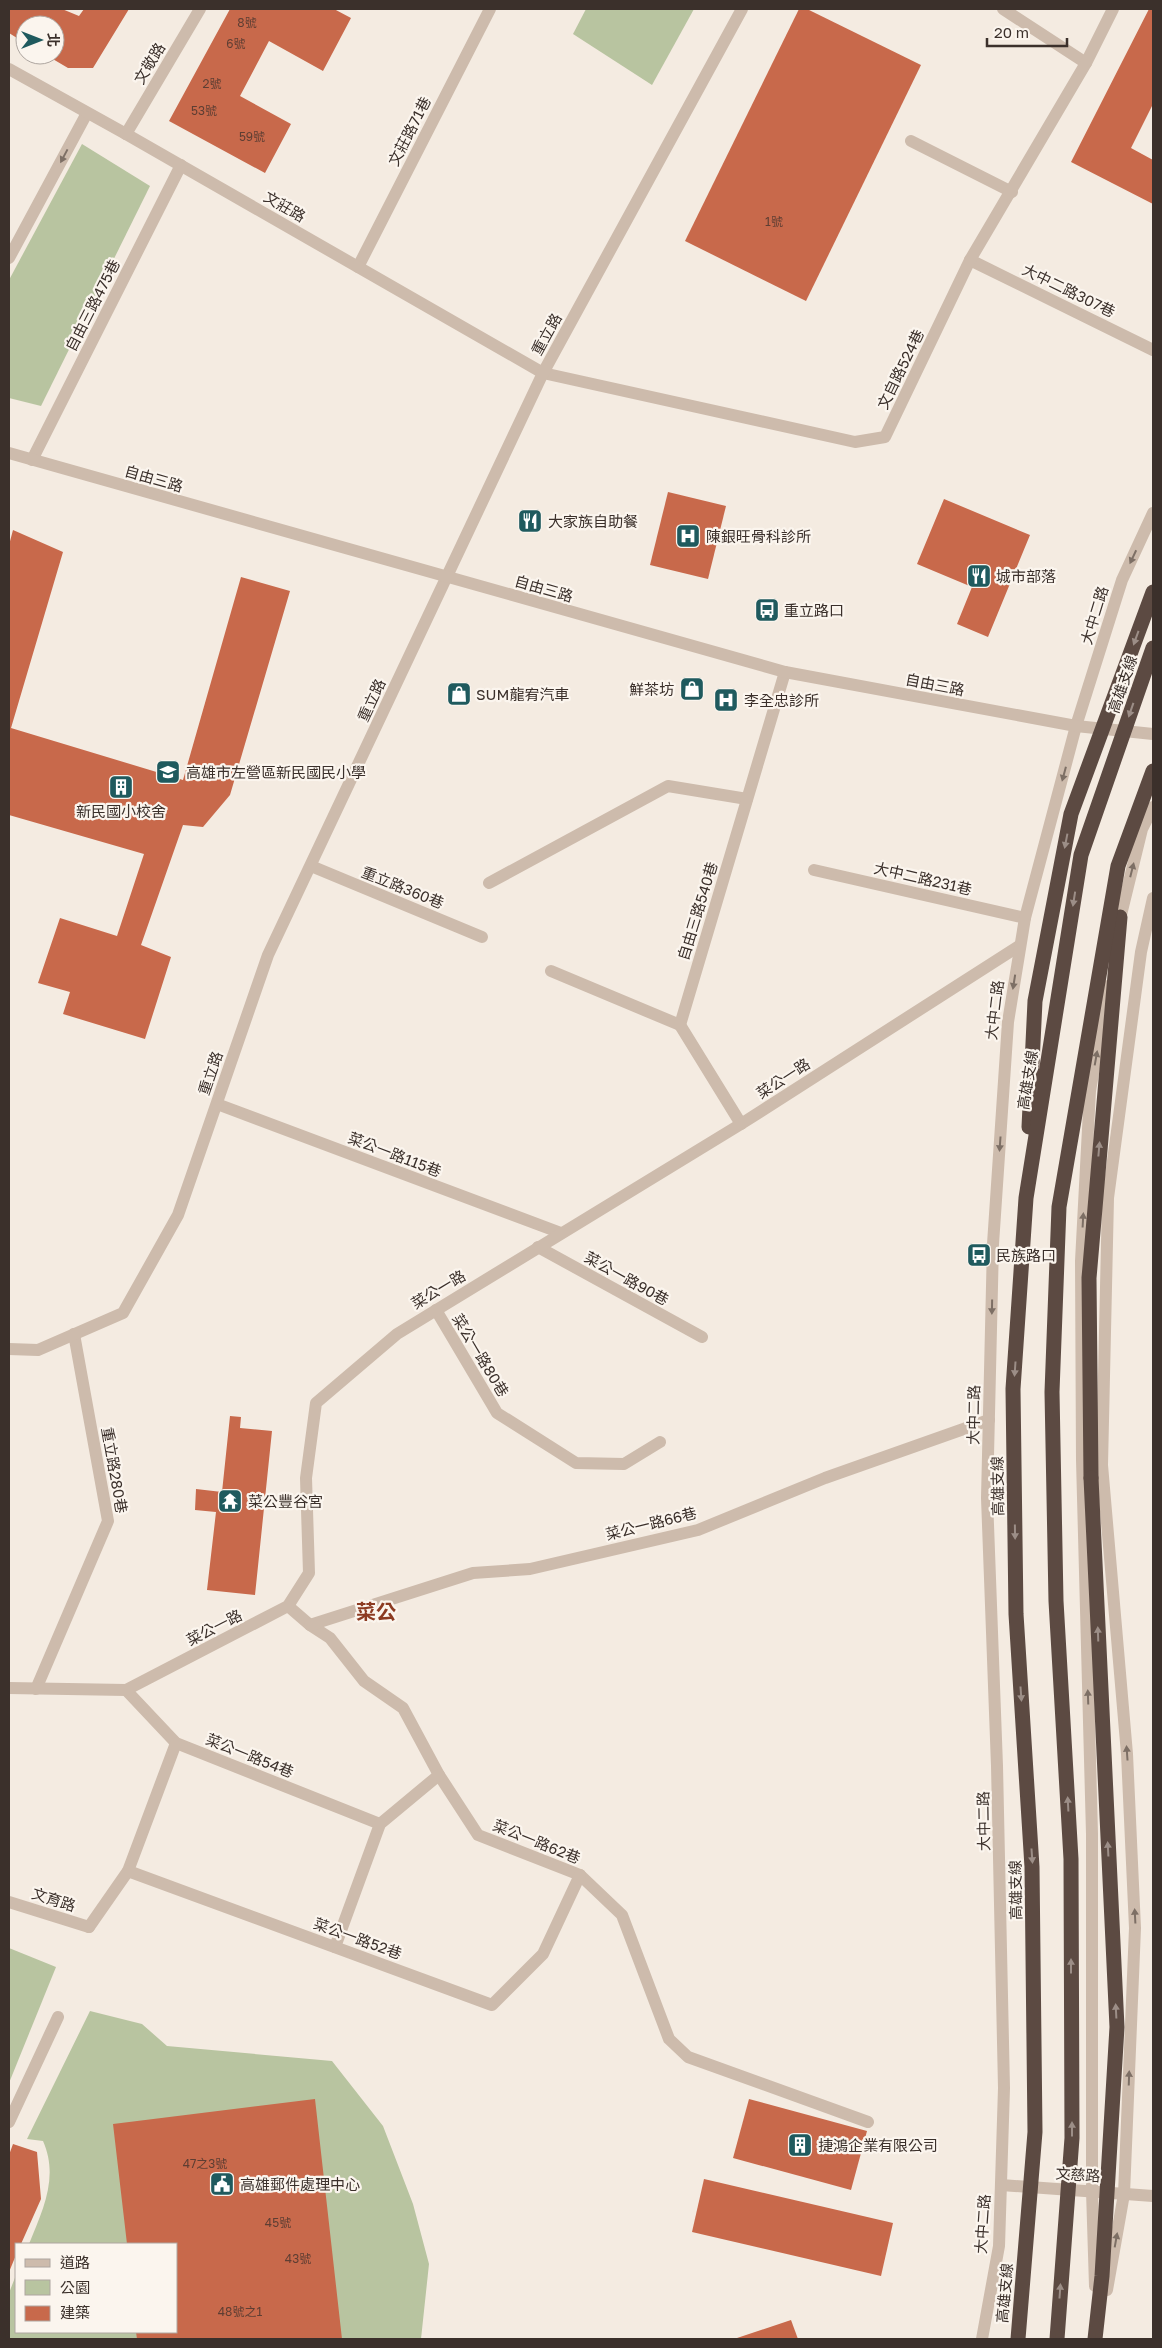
<svg xmlns="http://www.w3.org/2000/svg" width="1162" height="2348" font-family="'Golos Text','Noto Sans TC',sans-serif">
<style>
.green{fill:#b8c4a0}
.building{fill:#c8694b}
.lines{fill:none;stroke-linecap:round;stroke-linejoin:round}
.service{stroke:#cdbbac;stroke-width:12}
.minor{stroke:#cdbbac;stroke-width:12}
.tertiary{stroke:#cdbbac;stroke-width:12}
.motorway{stroke:#5c4a42;stroke-width:15}
.motorway-bridge{stroke:#5c4a42;stroke-width:15}
.oneway{fill:#7d6f65}
.oneway2{fill:#9c8e87}
.labels{text-anchor:middle;dominant-baseline:central;stroke-width:4.5;stroke-linejoin:round;paint-order:stroke}
.number-label{font-size:12px;fill:#5e3e33}
.street-label{font-size:15px;fill:#3b302b;stroke:#fbf5ee}
.poi-label{font-size:15px;fill:#3b302b;stroke:#fbf5ee;text-anchor:start}
.district-label{font-size:20px;font-weight:bold;fill:#8c3b22;stroke:#fbf5ee}
</style>
<rect width="100%" height="100%" fill="#f4ebe1"/>
<g class="green">
<polygon points="586,9 694,9 652,85 573,34"/>
<polygon points="82,144 150,186 41,406 9,398 9,280"/>
<polygon points="9,1948 56,1967 9,2083"/>
<path d="M90 2011 142 2024 167 2046 332 2061 383 2126 413 2204 429 2264 421 2339H9V2293L16 2275V2332H176V2244H29C43 2210 59 2177 43 2141L27 2139Z"/>
</g>
<g class="building">
<polygon points="9,9 62,9 79,16 84,9 129,9 93,68 68,68 46,55 55,55 55,25 25,25 25,43 9,33"/>
<polygon points="230,9 334,9 351,18 323,71 269,41 240,96 291,124 265,173 169,121"/>
<polygon points="799,9 807,9 921,65 806,301 685,241"/>
<polygon points="1149,9 1153,9 1153,104 1131,148 1153,160 1153,204 1071,162"/>
<polygon points="668,492 726,506 708,579 650,565"/>
<polygon points="944,499 1030,535 988,637 957,624 972,587 917,564"/>
<polygon points="13,530 63,552 11,728 183,780 241,577 290,591 230,795 203,827 183,825 141,945 171,957 145,1039 63,1014 70,992 38,983 60,918 117,936 144,854 9,815 9,545"/>
<polygon points="230,1416 241,1417 240,1428 272,1431 255,1595 207,1590 216,1512 195,1510 196,1489 222,1492"/>
<polygon points="315,2099 342,2339 137,2339 136,2332 176,2332 176,2244 127,2244 113,2124"/>
<polygon points="749,2099 867,2131 851,2190 733,2158"/>
<polygon points="13,2144 37,2152 41,2199 21,2244 16,2244 16,2255 9,2272 9,2155"/>
<polygon points="704,2179 893,2223 881,2276 692,2232"/>
<polygon points="791,2320 798,2339 734,2339"/>
</g>
<g class="lines">
<g class="service">
<polyline points="1003,9 1086,63"/>
<polyline points="911,141 1012,192"/>
<polyline points="9,258 87,113"/>
<polyline points="970,260 1153,350"/>
<polyline points="358,267 490,9"/>
<polyline points="543,373 855,442 885,437 970,260 1086,63 1113,9"/>
<polyline points="32,460 181,165"/>
<polyline points="311,866 482,937"/>
<polyline points="814,870 1025,918"/>
<polyline points="489,883 668,786 747,799"/>
<polyline points="551,971 680,1025 785,672"/>
<polyline points="680,1025 741,1124"/>
<polyline points="217,1104 561,1233"/>
<polyline points="538,1247 702,1337"/>
<polyline points="436,1310 497,1413 576,1463 624,1464 660,1442"/>
<polyline points="288,1606 310,1625 330,1638 364,1681 403,1708 439,1775 478,1835 580,1875 622,1915 669,2039 688,2057 868,2122"/>
<polyline points="310,1625 473,1573 530,1569 698,1530 825,1478 989,1420"/>
<polyline points="36,1689 108,1521 74,1334"/>
<polyline points="126,1690 176,1743 380,1824"/>
<polyline points="128,1871 176,1743"/>
<polyline points="89,1927 128,1871 492,2005 543,1954 580,1875"/>
<polyline points="335,1947 380,1824 439,1775"/>
<polyline points="9,2122 58,2017"/>
</g>
<g class="minor">
<polyline points="9,69 126,134 543,373"/>
<polyline points="126,134 200,9"/>
<polyline points="1118,927 1142,829 1153,807"/>
<polyline points="9,1349 38,1350 123,1313 178,1215 268,955 543,373 742,9"/>
<polyline points="9,1688 126,1690 288,1606 309,1573 306,1478 316,1403 397,1334 741,1124 1019,946"/>
<polyline points="9,1902 89,1927"/>
<polyline points="1001,2185 1153,2196"/>
<polyline points="1095,2286 1092,2191 1092,1834 1082,1460 1081,1261 1090,1091 1108,986"/>
<polyline points="1107,2290 1124,2194 1135,1928 1127,1754 1102,1465 1108,1198 1141,952 1153,898"/>
<polyline points="982,2339 999,2246 1004,2088 997,1766 987,1498 993,1244 1008,1022 1025,918 1076,726 1122,580 1153,513"/>
</g>
<polyline class="tertiary" points="9,453 785,672 1076,726 1153,734"/>
<polyline class="motorway" points="1091,1478 1089,1278 1120,917"/>
<g class="motorway-bridge">
<polyline points="1029,1127 1035,1001 1071,814 1153,592"/>
<polyline points="1091,1478 1117,2027 1102,2276 1095,2339"/>
<polyline points="1018,2339 1035,2132 1032,1867 1016,1614 1013,1389 1026,1198 1081,855 1153,648"/>
<polyline points="1057,2339 1072,2138 1071,1859 1056,1601 1052,1392 1059,1207 1118,866 1153,771"/>
</g>
</g>
<defs><path id="oneway-solid" d="M-6-.8H1V-3.2L6.5 0L1 3.2V.8H-6Z" transform="scale(1.25)"/></defs>
<g class="oneway">
<use href="#oneway-solid" transform="translate(64 156) rotate(118)"/>
<use href="#oneway-solid" transform="translate(1133 557) rotate(115)"/>
<use href="#oneway-solid" transform="translate(1064 774) rotate(105)"/>
<use href="#oneway-solid" transform="translate(1132 870) rotate(-76)"/>
<use href="#oneway-solid" transform="translate(1014 982) rotate(99)"/>
<use href="#oneway-solid" transform="translate(1096 1058) rotate(-80)"/>
<use href="#oneway-solid" transform="translate(1000 1144) rotate(94)"/>
<use href="#oneway-solid" transform="translate(1083 1220) rotate(-87)"/>
<use href="#oneway-solid" transform="translate(992 1307) rotate(91)"/>
<use href="#oneway-solid" transform="translate(1088 1697) rotate(-92)"/>
<use href="#oneway-solid" transform="translate(1127 1753) rotate(-94)"/>
<use href="#oneway-solid" transform="translate(1135 1916) rotate(-93)"/>
<use href="#oneway-solid" transform="translate(1129 2078) rotate(-88)"/>
<use href="#oneway-solid" transform="translate(1116 2240) rotate(-80)"/>
</g>
<g class="oneway2">
<use href="#oneway-solid" transform="translate(1136 638) rotate(110)"/>
<use href="#oneway-solid" transform="translate(1131 710) rotate(109)"/>
<use href="#oneway-solid" transform="translate(1066 841) rotate(101)"/>
<use href="#oneway-solid" transform="translate(1074 899) rotate(99)"/>
<use href="#oneway-solid" transform="translate(1099 1149) rotate(-85)"/>
<use href="#oneway-solid" transform="translate(1015 1369) rotate(94)"/>
<use href="#oneway-solid" transform="translate(1015 1532) rotate(89)"/>
<use href="#oneway-solid" transform="translate(1098 1634) rotate(-92)"/>
<use href="#oneway-solid" transform="translate(1021 1694) rotate(86)"/>
<use href="#oneway-solid" transform="translate(1068 1804) rotate(-93)"/>
<use href="#oneway-solid" transform="translate(1108 1849) rotate(-93)"/>
<use href="#oneway-solid" transform="translate(1032 1856) rotate(86)"/>
<use href="#oneway-solid" transform="translate(1071 1966) rotate(-90)"/>
<use href="#oneway-solid" transform="translate(1116 2011) rotate(-93)"/>
<use href="#oneway-solid" transform="translate(1072 2129) rotate(-90)"/>
<use href="#oneway-solid" transform="translate(1060 2291) rotate(-86)"/>
</g>
<defs>
<symbol id="restaurant-square" viewBox="-11 -11 22 22"><rect x="-9" y="-9" width="18" height="18" rx="4" fill="#1f5a5e" stroke="#fbf5ee"/><path d="M-5-6h1v4h1v-4h1v4h1v-4h1v5L-1.5 .5V6h-2V.5L-5-1ZM5-6V6H3V1.5H1.5Q1.5-4 5-6Z" fill="#fff"/></symbol>
<symbol id="hospital-square" viewBox="-11 -11 22 22"><rect x="-9" y="-9" width="18" height="18" rx="4" fill="#1f5a5e" stroke="#fbf5ee"/><path d="M-5-5h3v3.5h4V-5h3V5h-3V1.5h-4V5h-3Z" fill="#fff"/></symbol>
<symbol id="bus-square" viewBox="-11 -11 22 22"><rect x="-9" y="-9" width="18" height="18" rx="4" fill="#1f5a5e" stroke="#fbf5ee"/><path d="M-5-6H5V4H4V6H2V4H-2V6H-4V4H-5ZM-3.5-4V0h7V-4ZM-3.5 1.2v1.5H-2V1.2ZM2 1.2v1.5H3.5V1.2Z" fill="#fff"/></symbol>
<symbol id="shop-square" viewBox="-11 -11 22 22"><rect x="-9" y="-9" width="18" height="18" rx="4" fill="#1f5a5e" stroke="#fbf5ee"/><path d="M-5-2.5h2.3a2.7 3.5 0 0 1 5.4 0H5L5.5 6h-11ZM-1.5-2.5h3a1.5 2.3 0 0 0-3 0Z" fill="#fff"/></symbol>
<symbol id="school-square" viewBox="-11 -11 22 22"><rect x="-9" y="-9" width="18" height="18" rx="4" fill="#1f5a5e" stroke="#fbf5ee"/><path d="M0-5L7-2L0 1L-7-2ZM-4 1L0 2.5L4 1V4Q0 6-4 4Z" fill="#fff"/></symbol>
<symbol id="building-square" viewBox="-11 -11 22 22"><rect x="-9" y="-9" width="18" height="18" rx="4" fill="#1f5a5e" stroke="#fbf5ee"/><path d="M-4-6H4V6H1V3H-1V6H-4ZM-2.5-4.3h1.7v1.8h-1.7ZM.8-4.3h1.7v1.8H.8ZM-2.5-1h1.7V.8h-1.7ZM.8-1h1.7V.8H.8Z" fill="#fff"/></symbol>
<symbol id="temple-square" viewBox="-11 -11 22 22"><rect x="-9" y="-9" width="18" height="18" rx="4" fill="#1f5a5e" stroke="#fbf5ee"/><path d="M0-6L5-2H3V0L6.5 2.5H4V6H1.5V3h-3V6H-4V2.5H-6.5L-3 0V-2H-5Z" fill="#fff"/></symbol>
<symbol id="civic-square" viewBox="-11 -11 22 22"><rect x="-9" y="-9" width="18" height="18" rx="4" fill="#1f5a5e" stroke="#fbf5ee"/><path d="M-.6-6.5H3V-4.5H.6V-3L4-1V1h2V6H-6V1h2V-1L-.6-3ZM-1.2 2.5V6h2.4V2.5Z" fill="#fff"/></symbol>
</defs>
<g fill-rule="evenodd">
<use href="#restaurant-square" x="516" y="507" width="28" height="28"/>
<use href="#hospital-square" x="674" y="522" width="28" height="28"/>
<use href="#restaurant-square" x="965" y="562" width="28" height="28"/>
<use href="#bus-square" x="753" y="596" width="28" height="28"/>
<use href="#shop-square" x="678" y="675" width="28" height="28"/>
<use href="#shop-square" x="445" y="680" width="28" height="28"/>
<use href="#hospital-square" x="712" y="686" width="28" height="28"/>
<use href="#school-square" x="154" y="758" width="28" height="28"/>
<use href="#building-square" x="107" y="773" width="28" height="28"/>
<use href="#bus-square" x="965" y="1241" width="28" height="28"/>
<use href="#temple-square" x="216" y="1487" width="28" height="28"/>
<use href="#building-square" x="786" y="2131" width="28" height="28"/>
<use href="#civic-square" x="208" y="2170" width="28" height="28"/>
</g>
<g class="labels">
<g class="number-label">
<text x="247" y="22">8號</text>
<text x="236" y="43">6號</text>
<text x="212" y="83">2號</text>
<text x="204" y="110">53號</text>
<text x="252" y="136">59號</text>
<text x="774" y="221">1號</text>
<text x="205" y="2163">47之3號</text>
<text x="278" y="2222">45號</text>
<text x="298" y="2258">43號</text>
<text x="240" y="2311">48號之1</text>
</g>
<g class="street-label">
<text transform="translate(149 63) rotate(-59)">文敬路</text>
<text transform="translate(409 131) rotate(-63)">文莊路71巷</text>
<text transform="translate(285 206) rotate(30)">文莊路</text>
<text transform="translate(1069 290) rotate(26)">大中二路307巷</text>
<text transform="translate(92 305) rotate(-63)">自由三路475巷</text>
<text transform="translate(546 334) rotate(-61)">重立路</text>
<text transform="translate(900 369) rotate(-64)">文自路524巷</text>
<text transform="translate(154 478) rotate(16)">自由三路</text>
<text transform="translate(544 588) rotate(16)">自由三路</text>
<text transform="translate(1094 615) rotate(-73)">大中二路</text>
<text transform="translate(935 684) rotate(11)">自由三路</text>
<text transform="translate(1122 684) rotate(-71)">高雄支線</text>
<text transform="translate(371 700) rotate(-65)">重立路</text>
<text transform="translate(923 878) rotate(13)">大中二路231巷</text>
<text transform="translate(403 887) rotate(22)">重立路360巷</text>
<text transform="translate(697 911) rotate(-73)">自由三路540巷</text>
<text transform="translate(994 1010) rotate(-83)">大中二路</text>
<text transform="translate(210 1073) rotate(-71)">重立路</text>
<text transform="translate(783 1078) rotate(-33)">菜公一路</text>
<text transform="translate(1027 1080) rotate(-81)">高雄支線</text>
<text transform="translate(395 1154) rotate(21)">菜公一路115巷</text>
<text transform="translate(627 1278) rotate(29)">菜公一路90巷</text>
<text transform="translate(438 1289) rotate(-31)">菜公一路</text>
<text transform="translate(481 1355) rotate(59)">菜公一路80巷</text>
<text transform="translate(973 1415) rotate(-89)">大中二路</text>
<text transform="translate(115 1470) rotate(80)">重立路280巷</text>
<text transform="translate(997 1486) rotate(-91)">高雄支線</text>
<text transform="translate(651 1523) rotate(-14)">菜公一路66巷</text>
<text transform="translate(214 1627) rotate(-27)">菜公一路</text>
<text transform="translate(250 1755) rotate(22)">菜公一路54巷</text>
<text transform="translate(983 1821) rotate(-91)">大中二路</text>
<text transform="translate(537 1841) rotate(22)">菜公一路62巷</text>
<text transform="translate(1015 1890) rotate(-91)">高雄支線</text>
<text transform="translate(54 1899) rotate(18)">文育路</text>
<text transform="translate(358 1938) rotate(20)">菜公一路52巷</text>
<text transform="translate(1078 2174) rotate(4)">文慈路</text>
<text transform="translate(982 2224) rotate(-86)">大中二路</text>
<text transform="translate(1004 2293) rotate(-85)">高雄支線</text>
</g>
<g class="poi-label">
<text x="548" y="521">大家族自助餐</text>
<text x="706" y="536">陳銀旺骨科診所</text>
<text x="996" y="576">城市部落</text>
<text x="784" y="610">重立路口</text>
<text x="674" y="689" text-anchor="end">鮮茶坊</text>
<text x="476" y="694">SUM龍宥汽車</text>
<text x="744" y="700">李全忠診所</text>
<text x="186" y="772">高雄市左營區新民國民小學</text>
<text x="121" y="811" text-anchor="middle">新民國小校舍</text>
<text x="996" y="1255">民族路口</text>
<text x="248" y="1501">菜公豐谷宮</text>
<text x="818" y="2145">捷鴻企業有限公司</text>
<text x="240" y="2184">高雄郵件處理中心</text>
</g>
<g class="district-label">
<text x="376" y="1611">菜公</text>
</g>
</g>
<rect width="1162" height="2348" fill="none" stroke="#3b302b" stroke-width="20"/>
<rect x="15" y="2243" width="162" height="90" fill="#fbf5ee" stroke="#aea6a0"/>
<rect x="25" y="2259" width="25" height="8" fill="#cdbbac" stroke="#aea6a0"/>
<text x="60" y="2268" font-size="15" fill="#3b302b">道路</text>
<rect x="25" y="2280" width="25" height="15" fill="#b8c4a0" stroke="#aea6a0"/>
<text x="60" y="2293" font-size="15" fill="#3b302b">公園</text>
<rect x="25" y="2306" width="25" height="15" fill="#c8694b" stroke="#aea6a0"/>
<text x="60" y="2318" font-size="15" fill="#3b302b">建築</text>
<g transform="translate(40 40) rotate(90)"><circle r="24" fill="#fbf5ee" stroke="#aea6a0"/>
<path d="M0-4L9 19L0 12L-9 19Z" fill="#1f5a5e"/>
<text y="-8" font-size="14" font-weight="bold" text-anchor="middle" fill="#3b302b">北</text>
</g>
<path d="M987 38v8h80v-8" fill="none" stroke="#3b302b" stroke-width="2.5"/>
<text x="994" y="38" font-size="15" fill="#3b302b" stroke="#fbf5ee" stroke-width="4" paint-order="stroke">20 m</text>
</svg>
